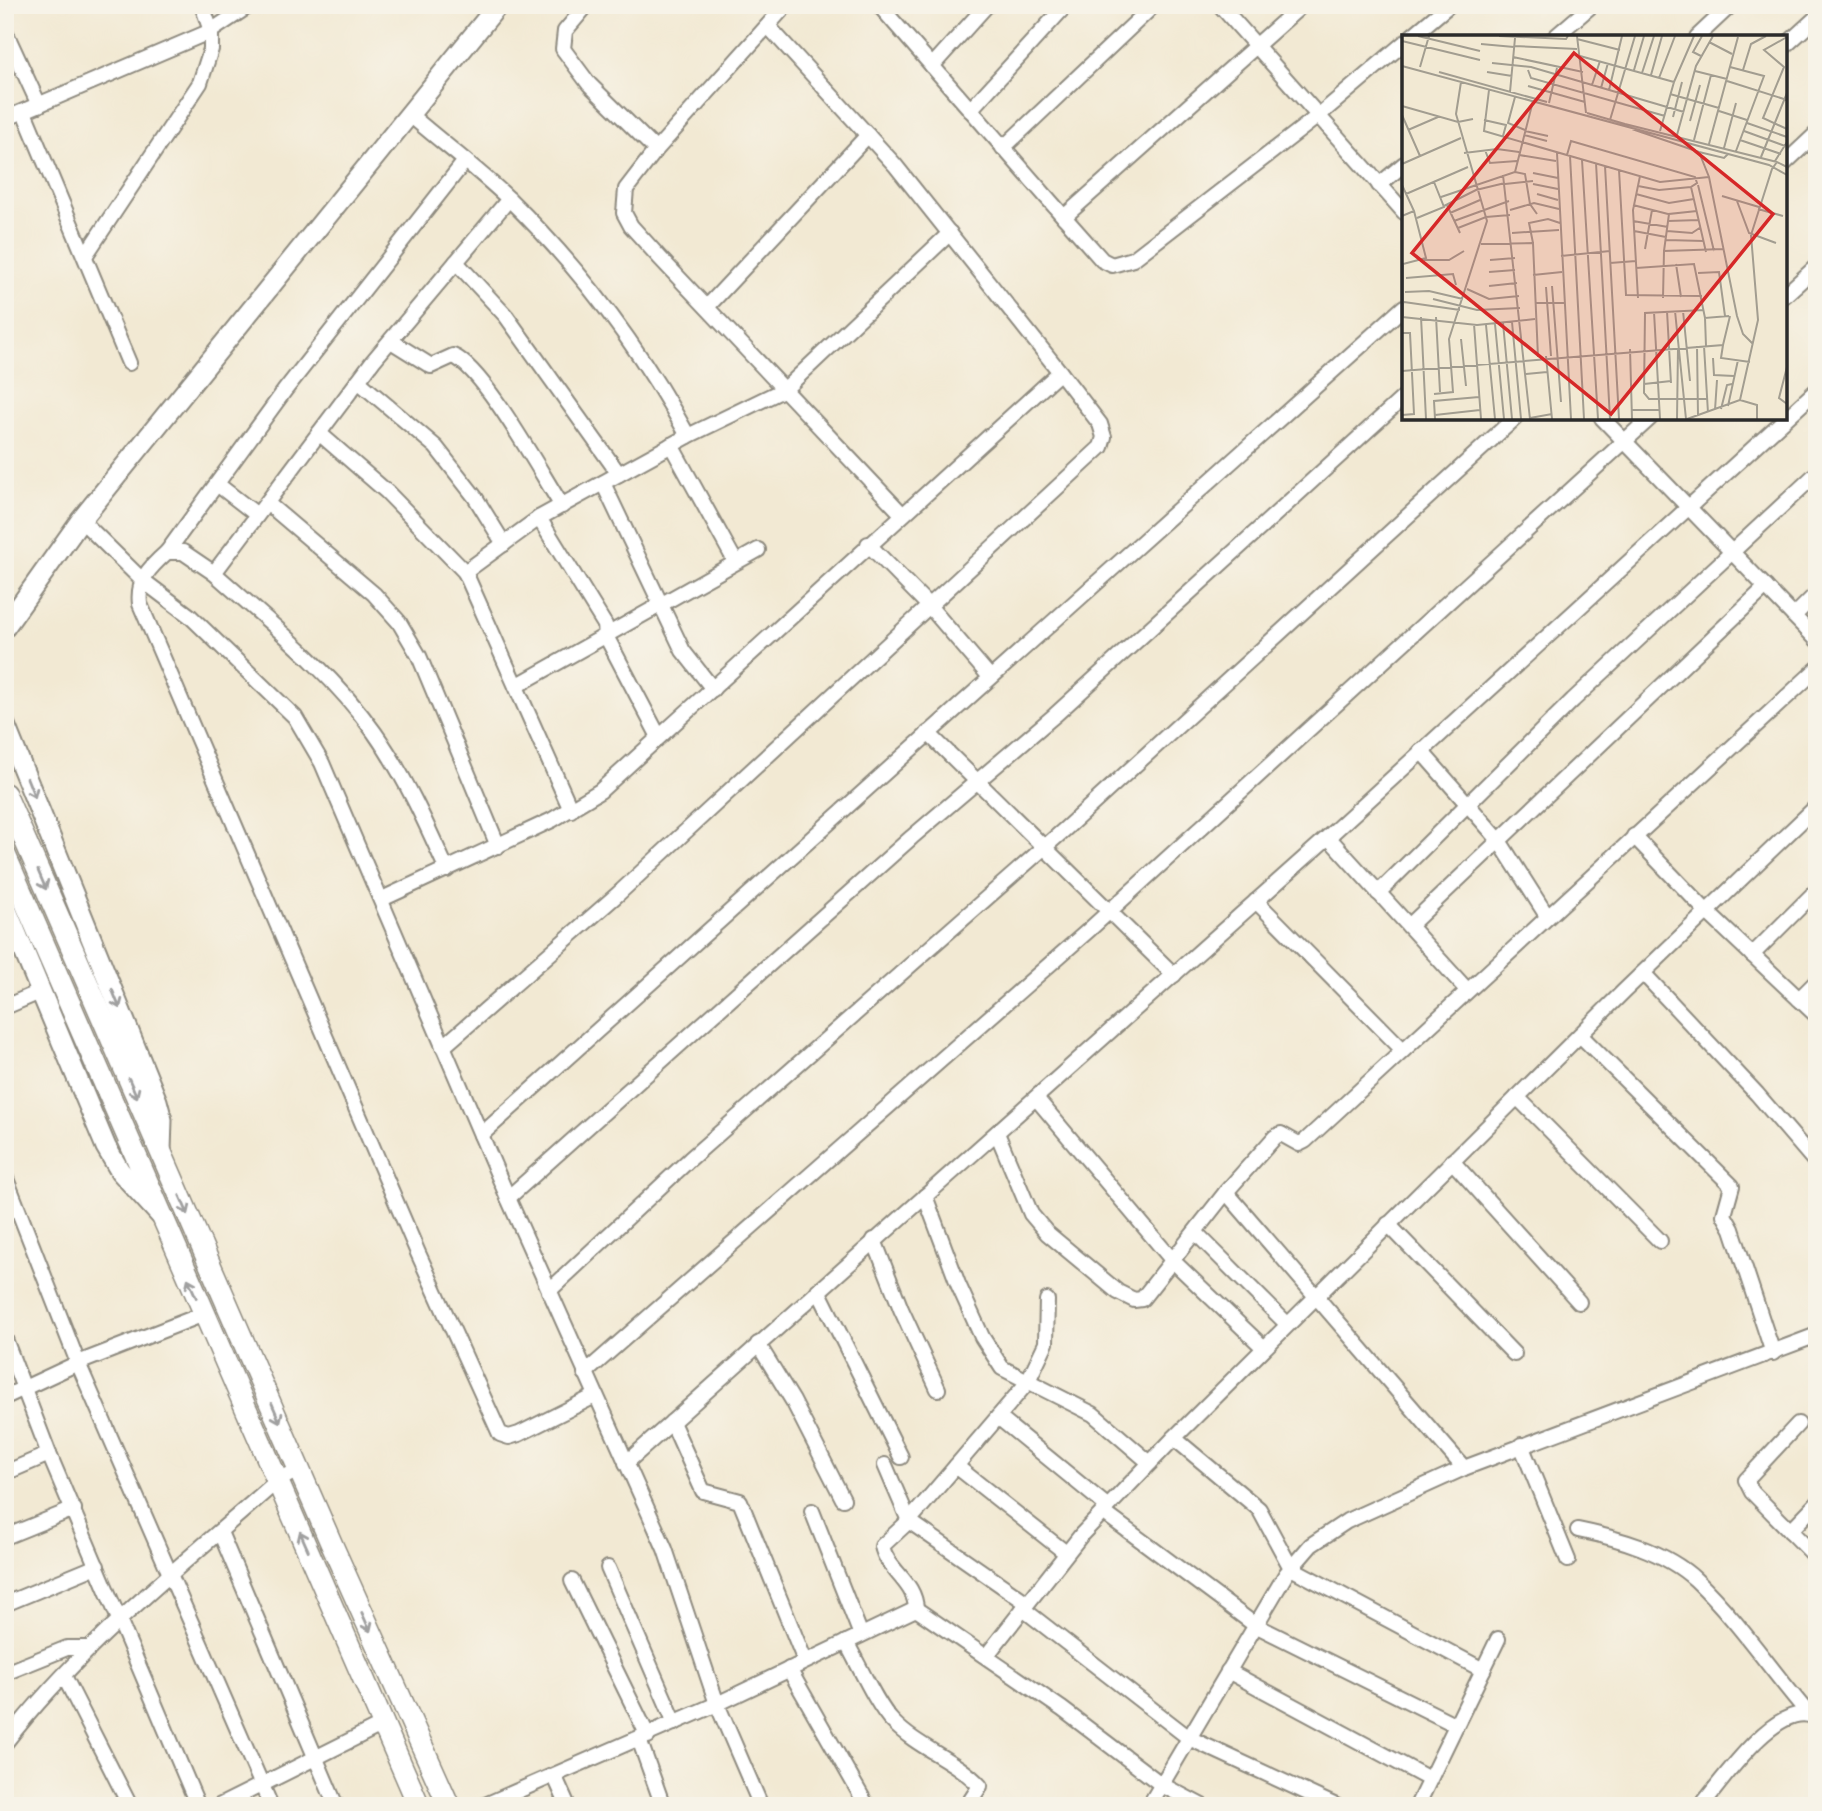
<svg xmlns="http://www.w3.org/2000/svg" width="1822" height="1811" font-family="'Gochi Hand',sans-serif">
<style>
.lines{fill:none;stroke-linecap:round;stroke-linejoin:round}
.minor-casing{stroke:#8e8a7f;stroke-width:18}
.tertiary-casing{stroke:#8e8a7f;stroke-width:23}
.secondary-casing{stroke:#8e8a7f;stroke-width:24}
.minor{stroke:#fff;stroke-width:14}
.tertiary{stroke:#fff;stroke-width:19}
.secondary{stroke:#fff;stroke-width:21}
.oneway{stroke:#a0a0a0}
.inset-road{fill:none;stroke:#a29d90;stroke-width:2}
.view{fill:#d62828;fill-opacity:0.15;stroke:#d62828;stroke-width:3.5}
.inset-edge{fill:none;stroke:#2b2b2b;stroke-width:3.5}
</style>
<rect width="100%" height="100%" fill="#f7f3e8"/>
<filter id="ink" filterUnits="userSpaceOnUse"><feTurbulence type="fractalNoise" baseFrequency=".0143" numOctaves="2"/><feDisplacementMap in="SourceGraphic" scale="14" xChannelSelector="R" yChannelSelector="G"/><feConvolveMatrix kernelMatrix="1 2 1 2 8 2 1 2 1" color-interpolation-filters="sRGB"/></filter>
<filter id="wash" filterUnits="userSpaceOnUse"><feTurbulence type="fractalNoise" baseFrequency=".00686" numOctaves="4" result="noise"/><feDisplacementMap in="SourceGraphic" scale="28" xChannelSelector="R" yChannelSelector="G"/><feGaussianBlur stdDeviation="1.57" result="paint"/><feColorMatrix in="noise" values="0 0 0 0 0 0 0 0 0 0 0 0 0 0 0 0 0 1.4 0 .05"/><feComposite in="paint" operator="in"/></filter>
<g filter="url(#wash)">
<rect width="100%" height="100%" fill="#f2e9d3"/>
</g>
<g filter="url(#ink)">
<g class="lines">
<defs>
<g id="minor">
<polyline points="587,5 565,31 563,49 589,84 656,150"/>
<polyline points="786,5 656,150 626,189 624,213 631,226 660,258 902,514"/>
<polyline points="879,5 1064,217 1102,260 1112,265 1133,259 1318,116 1404,43"/>
<polyline points="1220,5 1404,212"/>
<polyline points="5,31 39,105"/>
<polyline points="1411,37 1449,5"/>
<polyline points="1555,37 1592,5"/>
<polyline points="1697,37 1731,5"/>
<polyline points="1785,46 1817,17"/>
<polyline points="932,66 987,5"/>
<polyline points="970,110 1066,5"/>
<polyline points="24,112 129,363"/>
<path d="M408 113C441 142 478 169 509 199 580 268 641 350 688 436L785 389 950 233"/>
<polyline points="5,119 211,31 250,5"/>
<polyline points="1003,148 1154,5"/>
<polyline points="1785,163 1817,133"/>
<polyline points="1379,185 1404,164"/>
<path d="M509 199 373 361 214 573 183 552H167C149 568 137 580 140 604L418 1253 500 1434 509 1437 519 1434 595 1396"/>
<polyline points="1064,217 1302,5"/>
<polyline points="85,256 200,83 211,49 211,31 202,5"/>
<polyline points="456,262 506,316 619,474"/>
<polyline points="1785,295 1817,266"/>
<polyline points="707,307 868,135"/>
<path d="M391 341 431 366 453 356C483 367 542 475 562 506"/>
<polyline points="358,381 436,447 475,497 504,544"/>
<polyline points="1602,418 1817,640"/>
<polyline points="319,433 387,492 465,572 539,518 688,436"/>
<polyline points="671,445 735,561"/>
<polyline points="603,483 683,651 713,689"/>
<polyline points="217,484 257,515"/>
<polyline points="267,503 374,594 399,622 419,656 498,846"/>
<polyline points="539,518 605,625 606,636 659,737"/>
<polyline points="81,520 141,579 190,616 295,717 322,763 508,1198 665,1549 717,1704 761,1806"/>
<polyline points="868,544 930,607 990,677"/>
<polyline points="167,552 285,390 465,161"/>
<polyline points="465,572 571,810"/>
<path d="M214 573C269 622 331 671 374 732 404 774 426 823 447 870"/>
<polyline points="1794,616 1817,593"/>
<polyline points="516,686 758,550"/>
<polyline points="928,733 1174,975"/>
<polyline points="1421,751 1498,839 1547,916"/>
<polyline points="1634,836 1707,912 1817,1016"/>
<polyline points="1328,837 1467,990"/>
<polyline points="1378,893 1573,700 1817,473"/>
<polyline points="382,899 552,820 600,791 1060,372"/>
<polyline points="1256,901 1402,1049"/>
<polyline points="1409,926 1766,587"/>
<polyline points="1752,955 1817,890"/>
<polyline points="1643,973 1757,1094 1817,1164"/>
<polyline points="1799,999 1817,981"/>
<polyline points="5,1007 42,991"/>
<polyline points="1580,1035 1732,1186 1724,1215 1732,1229 1773,1353"/>
<polyline points="443,1047 618,894 1101,447 1104,437 1100,424 1060,372 895,165 768,26"/>
<polyline points="1517,1097 1660,1241"/>
<polyline points="1036,1098 1173,1261 1264,1348"/>
<polyline points="997,1133 1031,1214 1047,1233 1118,1292 1134,1300 1142,1299 1226,1192"/>
<polyline points="481,1135 1404,307"/>
<polyline points="1452,1161 1579,1302"/>
<polyline points="5,1176 78,1363 271,1806"/>
<polyline points="925,1196 958,1284 982,1337 1002,1368 1093,1414 1150,1463"/>
<polyline points="508,1198 912,837 1055,715 1404,397"/>
<polyline points="1388,1224 1514,1354"/>
<polyline points="1196,1233 1287,1324"/>
<polyline points="874,1240 901,1309 938,1389"/>
<polyline points="818,1290 901,1457"/>
<polyline points="549,1291 690,1159 1064,830 1515,418"/>
<polyline points="5,1339 49,1454 198,1806"/>
<polyline points="758,1344 793,1401 843,1499"/>
<polyline points="585,1373 1090,929 1650,418"/>
<polyline points="5,1397 78,1363 204,1314"/>
<polyline points="998,1417 1108,1507"/>
<polyline points="672,1422 703,1491 740,1501 805,1661"/>
<polyline points="1798,1424 1746,1480 1752,1492 1817,1558"/>
<polyline points="1174,1438 1259,1509 1291,1568 1483,1670"/>
<polyline points="1521,1445 1568,1560"/>
<polyline points="626,1463 1328,837 1817,390"/>
<polyline points="885,1465 909,1521 1027,1603"/>
<polyline points="956,1466 1066,1553"/>
<polyline points="1464,1468 1226,1192 1275,1137 1281,1134 1299,1144 1305,1141 1817,669"/>
<polyline points="5,1473 49,1454"/>
<polyline points="812,1511 861,1635"/>
<polyline points="1103,1512 1255,1625 1456,1725"/>
<path d="M1578 1530C1617 1538 1665 1551 1696 1580 1737 1619 1770 1669 1807 1712"/>
<polyline points="1790,1531 1817,1503"/>
<polyline points="220,1532 336,1806"/>
<polyline points="5,1537 74,1509"/>
<polyline points="608,1568 675,1723"/>
<polyline points="572,1581 648,1736"/>
<polyline points="5,1604 97,1566"/>
<path d="M916 1609C915 1581 887 1571 882 1546L909 1521 1027 1383 1046 1343 1047 1300"/>
<polyline points="1023,1609 1189,1738 1336,1806"/>
<path d="M846 1642C858 1663 877 1706 893 1722 918 1748 956 1760 980 1786L967 1806"/>
<polyline points="987,1655 1082,1534 1174,1438 1624,991 1817,806"/>
<polyline points="789,1669 867,1806"/>
<polyline points="1228,1671 1429,1779"/>
<polyline points="5,1673 67,1648 90,1648"/>
<polyline points="64,1676 130,1806"/>
<polyline points="639,1739 663,1806"/>
<path d="M5 1743C82 1643 184 1564 277 1481L300 1469"/>
<polyline points="555,1777 568,1806"/>
<polyline points="219,1806 385,1723"/>
<polyline points="483,1806 717,1704 916,1609 1062,1709 1162,1785 1202,1806"/>
<polyline points="1149,1806 1286,1574 1311,1545 1347,1521 1464,1468 1817,1335"/>
<polyline points="1417,1806 1498,1639"/>
<path d="M1701 1806C1724 1779 1779 1696 1817 1718"/>
</g>
<g id="tertiary">
<polyline points="5,627 81,520 498,5"/>
<polyline points="5,725 157,1101 162,1120 161,1151"/>
<polyline points="5,906 106,1147 120,1171 160,1215"/>
</g>
<g id="secondary">
<polyline points="5,794 332,1545 449,1806"/>
<polyline points="5,855 419,1806"/>
</g>
</defs>
<use href="#minor" class="minor-casing"/>
<use href="#tertiary" class="tertiary-casing"/>
<use href="#secondary" class="secondary-casing"/>
<use href="#minor" class="minor"/>
<use href="#tertiary" class="tertiary"/>
<use href="#secondary" class="secondary"/>
</g>
<defs><path id="oneway-shaft" d="M-6 0H5M1.5-3L5.5 0L1.5 3" fill="none" stroke-width="1.6" stroke-linecap="round" stroke-linejoin="round" transform="scale(1.75)"/></defs>
<g class="oneway">
<use href="#oneway-shaft" transform="translate(31 788) rotate(68)"/>
<use href="#oneway-shaft" transform="translate(42 880) rotate(67)"/>
<use href="#oneway-shaft" transform="translate(116 999) rotate(68)"/>
<use href="#oneway-shaft" transform="translate(133 1088) rotate(66)"/>
<use href="#oneway-shaft" transform="translate(184 1205) rotate(66)"/>
<use href="#oneway-shaft" transform="translate(192 1288) rotate(-114)"/>
<use href="#oneway-shaft" transform="translate(276 1413) rotate(67)"/>
<use href="#oneway-shaft" transform="translate(304 1541) rotate(-114)"/>
<use href="#oneway-shaft" transform="translate(366 1622) rotate(66)"/>
</g>
</g>
<g transform="translate(1402 35)">
<rect width="385" height="385" fill="#f2e9d3"/>
<path class="inset-road" d="M16 1 78 16M97 1 164 4 166 1M175 1 184 78M385 2 362 15 382 32 361 83 385 94M175 4 218 15M0 6 78 25M307 7 330 19M79 9 112 12M112 11 175 14M178 21 272 47 292 1M299 21 291 17 300 1M111 22 181 37M90 28 129 32 282 77M0 31 367 130 385 140M18 32 27 1M328 32 362 41 334 116M126 35 129 43 263 81M232 35 242 1M341 35 349 9 364 1M293 36 325 44M37 37 145 67M85 37 110 41M240 38 252 1M249 40 260 1M257 43 273 1M325 46 385 65M190 50 198 26M126 51 183 67M199 53 206 28M87 55 82 96 258 147 307 142M207 55 220 1M108 57 113 3M268 59 317 73M113 62 106 88 123 95M147 68 155 33M0 71 56 87 71 84M317 76 345 85M185 78 223 89M0 80 18 121M271 82 280 47M82 85 104 90 101 101M208 85 233 1M288 86 298 50M345 88 385 102M223 89 375 127M230 94 297 117 322 123 326 119M6 95 36 82M123 96 146 101M258 96 272 47M342 96 383 111M122 100 145 106M275 100 294 31 311 1M292 105 309 40M338 105 379 119M307 109 336 2M322 113 334 68M83 115 88 128 115 126M297 117 307 142 335 281 341 299 351 309M62 118 95 114 117 117M155 118 169 384M117 120 154 126M165 120 169 106 293 142 295 148 289 152 304 217M168 121 182 384M359 122 385 58M180 125 196 384M373 126 385 107M194 128 208 384M0 129 59 103M203 131 217 384M217 135 224 260 300 261M113 137 123 139 128 169 135 179M131 138 156 143M101 140 128 384M103 149 131 146M131 149 156 154M0 150 12 176 0 181M296 150 312 216M236 151 257 155 289 152M4 159 66 132M135 159 156 165M234 159 267 168 292 164M320 161 357 172M39 162 113 137 131 66M335 166 347 198 374 208M45 170 58 198M231 170 266 179M42 171 74 155 103 148M356 174 381 181M108 175 132 168 157 174M48 178 78 165M15 183 42 172 32 147M52 186 107 166M231 186 266 192M266 186 297 185M56 193 84 182 108 180M232 196 264 202M265 196 290 198 299 192M110 198 157 195M264 205 302 206M131 208 127 188 146 184 158 188M79 209 131 208 136 322M243 214 250 175M262 216 267 179 295 176M159 221 208 216M22 225H47L62 216M88 225 113 223M208 228 234 226M274 229 279 262M234 233 292 229 303 283 327 281M87 237 113 235M296 238 317 237 323 281M131 240 160 237M4 243 51 239 54 250M87 251 115 248M150 251 159 367M144 252 149 321M65 254 87 264 117 261M3 257 27 256 61 264M236 263 231 175 238 141M261 263 262 216 322 214M31 264 75 275 118 273M2 267 58 275M133 268H162M302 275 243 278 242 358 247 364H305M265 276 269 348M273 276 284 384M281 276 288 346M252 277 258 384M0 282 75 290 133 284M1 282V229L24 223 12 176M19 282 24 384M34 282 38 357M303 283 304 311M110 287 119 384M101 288 110 384M72 289 79 384M93 289 102 384M84 290 93 384M0 298H8L12 379 0 380M59 304 64 351M321 310 319 323 348 327M295 311 296 381M302 311 306 378M228 314 230 384M144 321 150 384M311 323 312 340 332 341M385 332 377 363 385 369M0 336 321 310 328 281M124 339 145 337M242 349 269 346M32 359 51 357 47 304 85 186 54 79 59 47M338 365 355 370V384M326 371 336 325M319 374 325 350 330 349M230 375H258M313 375 315 345M33 380 78 375M128 383 150 379M33 384 32 366 77 362M275 384 276 313M285 384 338 365 356 285 349 200 370 134 375 127 385 132"/>
<path class="view" d="M172 18 371 179 209 379 10 218Z"/>
<rect width="385" height="385" class="inset-edge"/>
</g>
<rect width="1822" height="1811" fill="none" stroke="#f7f3e8" stroke-width="28"/>
</svg>
